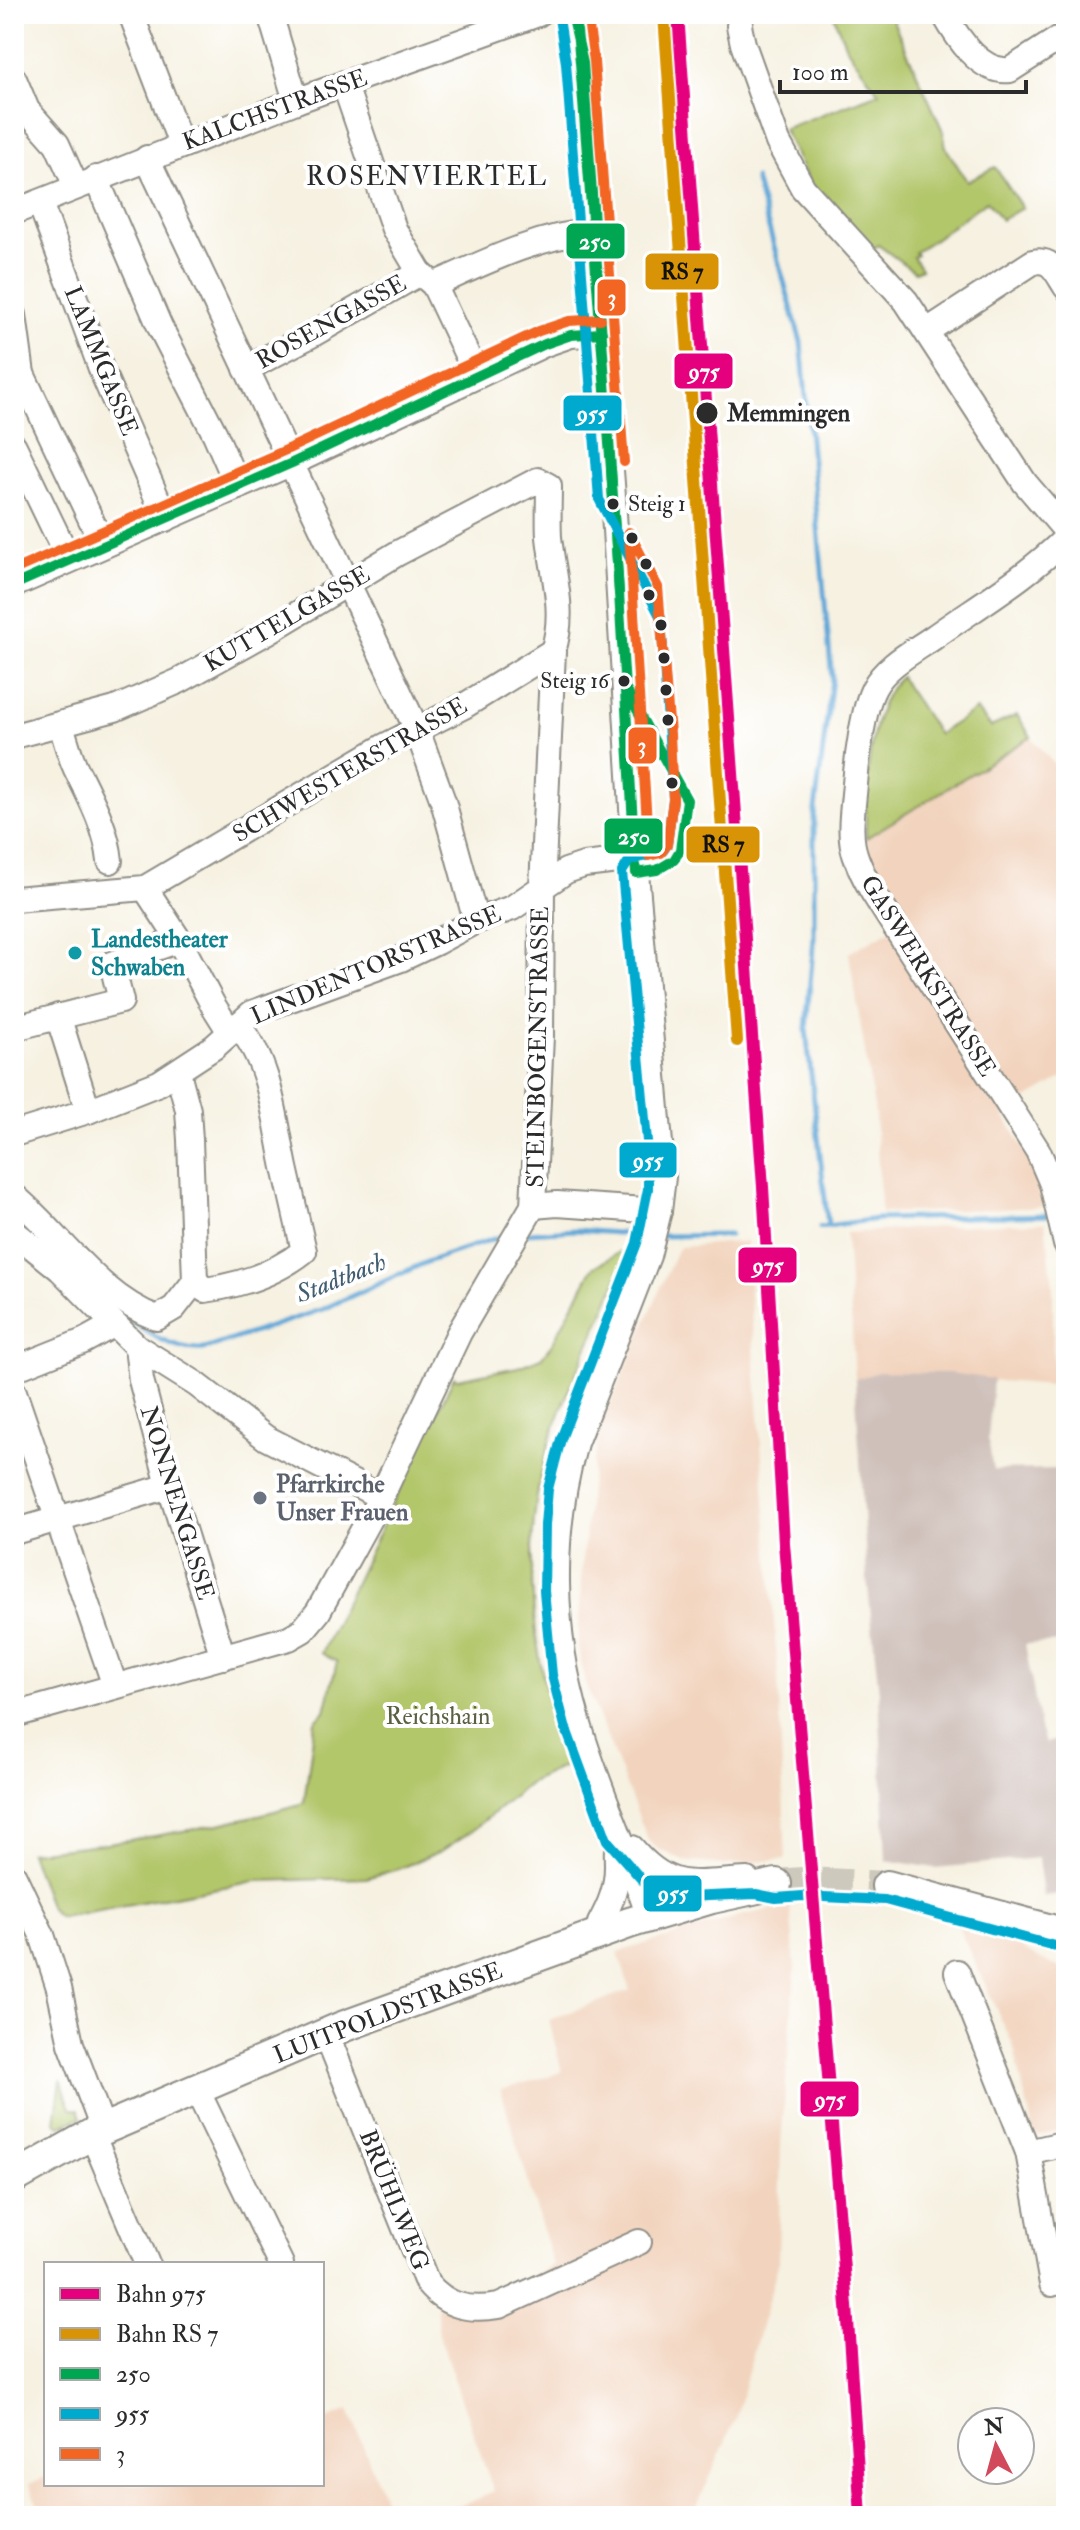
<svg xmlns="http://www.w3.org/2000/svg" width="1080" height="2530" font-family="'IM FELL Double Pica',serif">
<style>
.built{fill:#f2d4be}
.industrial{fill:#cfc0ba}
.green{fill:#b2c66a;stroke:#6e784a;stroke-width:2}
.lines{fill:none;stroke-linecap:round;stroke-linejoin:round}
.stream{stroke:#61a7d7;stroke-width:5}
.major-tunnel{stroke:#cdc9bd;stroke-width:30;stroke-dasharray:30 15;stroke-linecap:butt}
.minor-casing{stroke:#908e86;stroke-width:28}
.major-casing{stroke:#908e86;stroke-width:34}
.minor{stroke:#fff;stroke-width:24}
.major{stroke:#fff;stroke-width:30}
.bus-1-casing{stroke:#fff;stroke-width:16}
.bus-2-casing{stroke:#fff;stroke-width:16}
.bus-3-casing{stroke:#fff;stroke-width:16}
.bus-1{stroke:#00a651;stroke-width:10}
.bus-2{stroke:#00a9ce;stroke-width:10}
.bus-3{stroke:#f26522;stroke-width:10}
.rail-1-casing{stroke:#fff;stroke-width:18}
.rail-2-casing{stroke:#fff;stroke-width:18}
.rail-1{stroke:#e5007d;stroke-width:12}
.rail-2{stroke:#d89406;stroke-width:12}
.stop-dot{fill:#2b2b2b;stroke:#fff;stroke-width:3}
.culture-dot{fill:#0f9aa8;stroke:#fff;stroke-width:3}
.worship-dot{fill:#6b7280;stroke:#fff;stroke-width:3}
.labels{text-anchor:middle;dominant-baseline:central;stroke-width:8;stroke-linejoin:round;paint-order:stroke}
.bus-label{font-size:22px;fill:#2b2b2b;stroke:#fff;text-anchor:start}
.street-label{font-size:24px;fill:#2b2b2b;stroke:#fff}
.stop-label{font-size:24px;font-weight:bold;fill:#2b2b2b;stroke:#fff;text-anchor:start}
.culture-label{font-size:24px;font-weight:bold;fill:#0d838f;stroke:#fff;text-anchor:start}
.worship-label{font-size:24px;font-weight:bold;fill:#5b616d;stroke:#fff;text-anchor:start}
.park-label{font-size:24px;fill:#5a6141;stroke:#fff}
.neighbourhood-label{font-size:26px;letter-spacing:2px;fill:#2b2b2b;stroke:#fff}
.water-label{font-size:26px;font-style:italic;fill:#415d70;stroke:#fff}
.line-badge{stroke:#fff;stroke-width:3}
.badge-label{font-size:22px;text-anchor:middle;font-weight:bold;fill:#fff}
.pale-badge-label{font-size:22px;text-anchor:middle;font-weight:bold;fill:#111}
</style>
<rect width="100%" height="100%" fill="#fff"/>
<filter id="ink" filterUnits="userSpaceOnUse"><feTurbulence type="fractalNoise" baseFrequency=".0125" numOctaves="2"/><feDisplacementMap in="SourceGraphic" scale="16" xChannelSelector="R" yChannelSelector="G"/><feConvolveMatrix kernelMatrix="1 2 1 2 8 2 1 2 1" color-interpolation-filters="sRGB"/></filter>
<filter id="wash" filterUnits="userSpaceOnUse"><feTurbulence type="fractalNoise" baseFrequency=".006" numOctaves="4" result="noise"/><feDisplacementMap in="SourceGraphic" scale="32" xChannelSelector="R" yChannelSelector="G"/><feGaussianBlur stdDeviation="1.8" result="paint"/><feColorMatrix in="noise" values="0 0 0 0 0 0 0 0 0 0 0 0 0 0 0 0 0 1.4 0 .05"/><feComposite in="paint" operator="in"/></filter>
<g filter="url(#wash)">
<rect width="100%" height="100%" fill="#f6f1e1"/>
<g class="built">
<polygon points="1031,737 1066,778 1066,1076 1003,1113 1028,1157 1044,1207 881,1213 875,1113 849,953 909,919 871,862 866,838"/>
<polygon points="1045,1223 1053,1285 1053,1385 999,1381 951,1373 878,1372 855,1379 846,1233 972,1225"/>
<polygon points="746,1241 778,1676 786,1859 725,1865 684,1861 658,1849 648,1840 585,1682 578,1646 582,1561 591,1479 601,1425 677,1250 681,1247"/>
<polygon points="790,1905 795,1968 781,2143 778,2265 735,2419 693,2516 436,2516 494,2492 438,2332 437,2307 493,2298 553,2265 501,2090 562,2072 549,2020 630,1990 618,1952 740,1916"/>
<polygon points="958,1926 1012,1942 1031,1954 1066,1971 1066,2129 1039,2136 1033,2130 1013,2045"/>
<polygon points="349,2410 391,2516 44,2516 29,2484 46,2477 46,2484 322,2484 322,2421"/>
</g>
<polygon class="industrial" points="878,1372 951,1373 993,1379 988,1438 993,1470 1066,1469 1066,1642 1025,1644 1040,1728 1045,1743 1066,1738 1066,1894 1043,1896 1038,1858 935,1868 886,1860 879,1692 867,1578 855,1379"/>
<g class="green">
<path d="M833 14H890L943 131 946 148 967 181 995 167 1022 208 1001 220 987 201C962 217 941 236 915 252L917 255 913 257 921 269 915 272 878 245 865 256 825 214 783 129 879 93 846 47Z"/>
<path d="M900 677 938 734 976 710 991 727 1017 715 1031 737 866 838C865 795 867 707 900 677Z"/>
<path d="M630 1246C606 1316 568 1380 547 1451 519 1546 532 1672 569 1764L532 1781 473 1830 441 1851 398 1869 366 1878 256 1881 61 1917 56 1915 50 1908 30 1852C123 1843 214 1829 304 1803L315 1721 325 1711 337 1662 321 1653 454 1377 457 1379 518 1367 541 1358 552 1344 593 1268Z"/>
<polygon points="61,2080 71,2109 79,2109 82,2117 60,2126 55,2122"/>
<polygon points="56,2134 65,2134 14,2159 14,2147 28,2145"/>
</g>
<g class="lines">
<g class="stream">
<polyline points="755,179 801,342 832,679 814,817 814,937 806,1029 828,1226"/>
<polyline points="14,1212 30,1227"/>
<polyline points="820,1227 877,1219 1053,1215"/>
<polyline points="527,1233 576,1230 644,1235"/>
<polyline points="662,1236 729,1235"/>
<path d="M122 1313C143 1332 175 1351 204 1349L323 1309 429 1261 505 1235"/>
</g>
</g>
</g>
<g filter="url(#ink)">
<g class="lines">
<polyline class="major-tunnel" points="776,1884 803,1882 887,1886"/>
<defs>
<g id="minor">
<polyline points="131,14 181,144"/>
<polyline points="270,14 296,101"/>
<path d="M572 14 577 31 580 62 613 497 636 873 663 1177 659 1211 648 1256 575 1443C550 1532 551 1632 578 1721 597 1788 628 1851 649 1917"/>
<polyline points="742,14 739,26 743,44 778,142 803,188 906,301 1025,483 1066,531"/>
<path d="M944 14C957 37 980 74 1010 70L1066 34"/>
<polyline points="14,79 27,110 57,144 76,186"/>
<polyline points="344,83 394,229 420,273"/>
<polyline points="147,158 417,730 443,801 476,921"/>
<polyline points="96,178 160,327 215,434 238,487"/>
<polyline points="40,203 103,374 166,519"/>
<polyline points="14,212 296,101 538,14"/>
<path d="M434 285C485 262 537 236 593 231"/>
<polyline points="14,315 22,374"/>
<path d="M927 331 1033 262C1052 258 1056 272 1066 287"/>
<polyline points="246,369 313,334 420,273 434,285 477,376"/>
<polyline points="14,378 22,374 103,545"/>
<polyline points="14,446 69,560"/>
<path d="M1066 538C1027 577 979 605 934 637 914 651 885 666 874 688 863 708 857 759 855 784 850 836 846 847 874 894L1038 1151 1052 1184 1066 1244"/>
<polyline points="14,585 292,463 545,344 571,335 602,333"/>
<path d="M61 725C66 741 70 758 78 773 92 801 107 830 110 861"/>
<path d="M14 736 115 709 179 681 269 631 398 553 538 480 549 486C549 503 548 520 549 537 553 576 566 612 553 651L542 888 541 1036 533 1206 459 1333 381 1497 318 1612 303 1630 289 1638 14 1715"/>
<polyline points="145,888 179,940 213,1005 230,1032"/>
<polyline points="14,899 145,888 383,747 464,706 553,651"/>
<polyline points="58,1016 88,1111"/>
<polyline points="14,1028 121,1001 112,964 179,940"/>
<polyline points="14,1134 88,1111 159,1083 214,1047 252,1013 401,959 437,942 476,921 512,908 566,871 584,865 636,859"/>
<path d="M14 1196C61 1235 99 1297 157 1318L174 1308 195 1281 190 1140 188 1110 178 1072"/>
<polyline points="533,1206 557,1204 659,1211"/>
<polyline points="14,1232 60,1269 137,1347 196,1384 266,1438 381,1497"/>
<path d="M195 1281 205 1290C241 1285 275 1274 304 1251 298 1224 292 1198 286 1172 275 1124 272 1062 237 1025"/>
<polyline points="137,1347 141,1380 167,1478 223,1657"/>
<polyline points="14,1369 84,1341 113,1325"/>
<polyline points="14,1392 115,1686"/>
<polyline points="14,1532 169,1486"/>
<path d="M632 1848C670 1893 693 1883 747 1880"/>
<polyline points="14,1876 42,1935 59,1988 71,2044 103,2129"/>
<path d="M600 1923C610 1905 617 1888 617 1866 617 1857 616 1850 618 1840"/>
<polyline points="957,1972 1028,2152 1052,2284"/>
<path d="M326 2033 427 2283C447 2307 469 2311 499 2306L639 2242"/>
<polyline points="196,2088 281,2264"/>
<polyline points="92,2134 147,2264"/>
<polyline points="1028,2152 1066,2143"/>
</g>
<g id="major">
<polyline points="887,1886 1066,1934"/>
<polyline points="14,2178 92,2134 342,2027 629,1923 712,1898 776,1884"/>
</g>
</defs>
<use href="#minor" class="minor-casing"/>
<use href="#major" class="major-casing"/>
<use href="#minor" class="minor"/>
<use href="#major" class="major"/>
<defs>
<g id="bus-1">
<polygon points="572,14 583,63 611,469 580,62 577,31"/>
<polyline points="611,469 619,593"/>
<polyline points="611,469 619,593"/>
<polyline points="14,585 292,463 545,344 571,335 602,333"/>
<polygon points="619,593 625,688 687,800 680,850 674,860 657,870 636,873"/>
</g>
<polyline id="bus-2" points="559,18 566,63 599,499 661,618 673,799 667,845 663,851 629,861 622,872 648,1152 648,1189 637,1243 561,1439 548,1489 545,1525 544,1591 552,1675 565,1726 607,1840 642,1880 664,1891 686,1897 756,1894 776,1898 803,1896 885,1900 1062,1948"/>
<g id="bus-3">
<polyline points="587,14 594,61 624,462"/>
<polygon points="629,532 658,587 670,734 673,799 667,845 661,853 649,856"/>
<polyline points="14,570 286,450 539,331 569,321 601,319"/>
</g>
</defs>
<use href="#bus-1" class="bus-1-casing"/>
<use href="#bus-2" class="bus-2-casing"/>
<use href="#bus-3" class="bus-3-casing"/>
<use href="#bus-1" class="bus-1"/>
<use href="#bus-2" class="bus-2"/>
<use href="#bus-3" class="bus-3"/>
<defs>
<polyline id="rail-1" points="678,14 763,1187 784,1543 847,2306 861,2516"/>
<polyline id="rail-2" points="664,15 737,1041"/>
</defs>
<use href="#rail-1" class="rail-1-casing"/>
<use href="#rail-2" class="rail-2-casing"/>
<use href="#rail-1" class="rail-1"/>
<use href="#rail-2" class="rail-2"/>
</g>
</g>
<g class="stop-dot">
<circle cx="707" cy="413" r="12"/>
<circle cx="613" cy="504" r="7"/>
<circle cx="632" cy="538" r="7"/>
<circle cx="646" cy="564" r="7"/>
<circle cx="649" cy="595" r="7"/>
<circle cx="661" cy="625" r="7"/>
<circle cx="664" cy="658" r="7"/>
<circle cx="624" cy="681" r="7"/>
<circle cx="666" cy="690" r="7"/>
<circle cx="668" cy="720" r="7"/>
<circle cx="672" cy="783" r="7"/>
</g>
<circle class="culture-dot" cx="75" cy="953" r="8"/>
<circle class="worship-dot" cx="260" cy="1498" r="8"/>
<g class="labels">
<g class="bus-label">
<text x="628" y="504">Steig 1</text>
<text x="609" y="681" text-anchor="end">Steig 16</text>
</g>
<g class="street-label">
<text transform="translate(275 110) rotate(-20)">KALCHSTRASSE</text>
<text transform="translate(331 322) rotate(-29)">ROSENGASSE</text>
<text transform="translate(101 361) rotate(68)">LAMMGASSE</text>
<text transform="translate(287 619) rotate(-30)">KUTTELGASSE</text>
<text transform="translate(350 770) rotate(-30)">SCHWESTERSTRASSE</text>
<text transform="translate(376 965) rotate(-23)">LINDENTORSTRASSE</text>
<text transform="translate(928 976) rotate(58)">GASWERKSTRASSE</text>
<text transform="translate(538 1047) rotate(-89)">STEINBOGENSTRASSE</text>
<text transform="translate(177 1503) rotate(73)">NONNENGASSE</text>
<text transform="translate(388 2013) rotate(-21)">LUITPOLDSTRASSE</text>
<text transform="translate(394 2200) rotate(68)">BRÜHLWEG</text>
</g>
<g class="stop-label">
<text x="727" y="413">Memmingen</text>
</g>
<g class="culture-label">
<text x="91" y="939">Landestheater<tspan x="91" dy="28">Schwaben</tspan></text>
</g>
<g class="worship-label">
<text x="276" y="1484">Pfarrkirche<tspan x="276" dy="28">Unser Frauen</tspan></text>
</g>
<g class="park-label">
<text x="438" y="1716">Reichshain</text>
</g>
<g class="neighbourhood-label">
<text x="427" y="177">ROSENVIERTEL</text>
</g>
<g class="water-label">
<text transform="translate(341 1278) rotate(-22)">Stadtbach</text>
</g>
</g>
<g class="line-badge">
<rect x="565" y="222" width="61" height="38" rx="8" fill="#00a651"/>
<rect x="644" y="252" width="76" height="39" rx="8" fill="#d89406"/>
<rect x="596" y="278" width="31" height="39" rx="8" fill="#f26522"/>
<rect x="673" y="352" width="61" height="38" rx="8" fill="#e5007d"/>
<rect x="562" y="394" width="61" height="38" rx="8" fill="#00a9ce"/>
<rect x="627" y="726" width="31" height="39" rx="8" fill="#f26522"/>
<rect x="603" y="817" width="61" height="38" rx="8" fill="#00a651"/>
<rect x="685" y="825" width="76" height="39" rx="8" fill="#d89406"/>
<rect x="618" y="1141" width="60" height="38" rx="8" fill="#00a9ce"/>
<rect x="737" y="1246" width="61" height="38" rx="8" fill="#e5007d"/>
<rect x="642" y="1874" width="61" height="39" rx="8" fill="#00a9ce"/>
<rect x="799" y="2080" width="61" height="38" rx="8" fill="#e5007d"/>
</g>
<g class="badge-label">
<text x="595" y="249">250</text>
<text x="612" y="305">3</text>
<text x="704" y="379">975</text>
<text x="592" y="421">955</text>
<text x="642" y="753">3</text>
<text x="634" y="844">250</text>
<text x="648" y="1168">955</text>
<text x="768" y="1273">975</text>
<text x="673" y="1901">955</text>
<text x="830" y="2107">975</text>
</g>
<g class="pale-badge-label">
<text x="682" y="279">RS 7</text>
<text x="723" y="852">RS 7</text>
</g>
<rect width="1080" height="2530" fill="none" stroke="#fff" stroke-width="48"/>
<rect x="44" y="2262" width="280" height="224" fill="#ffffff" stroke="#aaaaaa" stroke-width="2"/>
<rect x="60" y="2288" width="40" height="12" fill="#e5007d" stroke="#aaaaaa" stroke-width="2"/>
<text x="116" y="2302" font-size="24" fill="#2b2b2b">Bahn 975</text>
<rect x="60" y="2328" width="40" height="12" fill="#d89406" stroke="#aaaaaa" stroke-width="2"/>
<text x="116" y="2342" font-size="24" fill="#2b2b2b">Bahn RS 7</text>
<rect x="60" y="2368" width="40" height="12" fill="#00a651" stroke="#aaaaaa" stroke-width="2"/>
<text x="116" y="2382" font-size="24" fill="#2b2b2b">250</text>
<rect x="60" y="2408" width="40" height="12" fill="#00a9ce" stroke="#aaaaaa" stroke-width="2"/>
<text x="116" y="2422" font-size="24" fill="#2b2b2b">955</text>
<rect x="60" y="2448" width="40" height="12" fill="#f26522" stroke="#aaaaaa" stroke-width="2"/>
<text x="116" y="2462" font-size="24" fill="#2b2b2b">3</text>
<g transform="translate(996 2446) rotate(354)"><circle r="38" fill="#ffffff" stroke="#aaaaaa" stroke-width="2"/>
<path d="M0-6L14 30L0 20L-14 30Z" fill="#d1495b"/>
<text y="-12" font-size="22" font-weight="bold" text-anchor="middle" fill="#2b2b2b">N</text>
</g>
<path d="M780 80v12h246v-12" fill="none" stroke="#2b2b2b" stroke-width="4"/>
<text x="792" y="80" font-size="24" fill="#2b2b2b" stroke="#ffffff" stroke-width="6" paint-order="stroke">100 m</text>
</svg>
